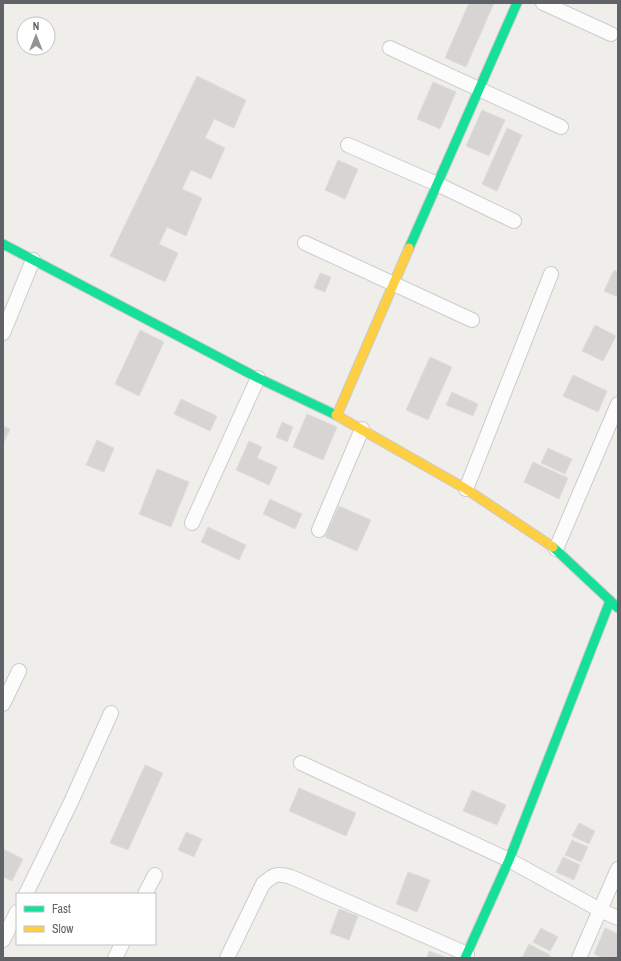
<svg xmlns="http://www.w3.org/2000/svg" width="621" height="961" font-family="'Archivo Narrow',sans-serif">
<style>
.building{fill:#d6d5d3;stroke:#deddd9}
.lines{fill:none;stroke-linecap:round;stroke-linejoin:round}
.street-casing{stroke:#cbcccc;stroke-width:16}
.fast-casing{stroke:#cacacb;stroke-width:11}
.slow-casing{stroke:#cacacb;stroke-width:11}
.street{stroke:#fdfcfc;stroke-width:14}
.fast{stroke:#16e098;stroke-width:9}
.slow{stroke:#ffcf43;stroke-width:9}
</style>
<rect width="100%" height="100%" fill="#efeeea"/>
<g class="building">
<polygon points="469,3 494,3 466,67 445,58"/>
<polygon points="197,76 246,100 234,128 214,119 205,138 225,148 211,179 191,170 182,189 202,198 186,236 167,227 159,244 178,253 165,282 110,256"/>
<polygon points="433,82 456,92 440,129 417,119"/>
<polygon points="482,110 505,120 489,156 466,146"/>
<polygon points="507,128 522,135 497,191 482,184"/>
<polygon points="338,160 358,169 345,199 325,190"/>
<polygon points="614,270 618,272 618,297 604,291"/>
<polygon points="320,273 331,277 325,292 314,288"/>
<polygon points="595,325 616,336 603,361 582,351"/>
<polygon points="140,330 164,342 139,396 115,384"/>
<polygon points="430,357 452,367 428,420 406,410"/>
<polygon points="573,375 607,391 598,412 563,396"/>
<polygon points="452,392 478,404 473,416 446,405"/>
<polygon points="181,399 217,416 210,431 174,414"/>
<polygon points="307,414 337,427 323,460 293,447"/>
<polygon points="282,422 293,427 287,442 276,437"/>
<polygon points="3,426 10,429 3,444"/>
<polygon points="97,440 114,448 104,472 86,465"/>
<polygon points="249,441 262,447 257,458 277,467 269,485 236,470"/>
<polygon points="548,448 572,459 565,474 541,463"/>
<polygon points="533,462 568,478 559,499 524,482"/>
<polygon points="157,469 189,482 171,527 139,514"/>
<polygon points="270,499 302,514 295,529 263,514"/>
<polygon points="339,506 371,520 357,551 325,537"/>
<polygon points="208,527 246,545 239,560 201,542"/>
<polygon points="145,765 163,773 128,850 110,843"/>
<polygon points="299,788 356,813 346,836 289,811"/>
<polygon points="472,790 506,805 497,825 463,811"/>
<polygon points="579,823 595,831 589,844 572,836"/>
<polygon points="186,832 202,839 194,857 178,850"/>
<polygon points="572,840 588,847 581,862 565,855"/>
<polygon points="3,849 23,859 12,881 3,877"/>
<polygon points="563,857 580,865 574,880 556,872"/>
<polygon points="408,872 430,880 417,912 396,904"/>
<polygon points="339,909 358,916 349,940 330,933"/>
<polygon points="541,928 558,937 550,951 533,942"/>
<polygon points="605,928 618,934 618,958 603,958 594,954"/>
<polygon points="529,944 550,955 549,958 522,958"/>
<polygon points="429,951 448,958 427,958"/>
</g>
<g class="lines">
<defs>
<g id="street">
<polyline points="543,3 611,34"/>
<polyline points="390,48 561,127"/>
<polyline points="348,145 437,184 514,221"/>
<polyline points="305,243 472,320"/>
<polyline points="3,333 33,260"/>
<polyline points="466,489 551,274"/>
<polyline points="192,523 258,378"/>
<polyline points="319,530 362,429"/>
<polyline points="556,549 618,404"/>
<polyline points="3,704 19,671"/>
<polyline points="301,763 509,860 600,910 618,918"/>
<polyline points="26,894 71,802 111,713"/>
<polyline points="145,894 155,875"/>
<polyline points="3,940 17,912"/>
<polyline points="115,958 122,944"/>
<path d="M227 958 263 884C274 874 277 873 291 877L467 954"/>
<polyline points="579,958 618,869"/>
</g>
<g id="fast">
<polyline points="3,244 258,378 336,415"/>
<polyline points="409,248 517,3"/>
<polyline points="553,547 618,608"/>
<polyline points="465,958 509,860 610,601"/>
</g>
<g id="slow">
<polyline points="336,415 466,489 553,547"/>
<polyline points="337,415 409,248"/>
</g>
</defs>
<use href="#street" class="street-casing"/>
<use href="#fast" class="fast-casing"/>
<use href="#slow" class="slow-casing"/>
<use href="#street" class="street"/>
<use href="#fast" class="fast"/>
<use href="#slow" class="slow"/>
</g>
<rect width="621" height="961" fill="none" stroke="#5f6368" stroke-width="8"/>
<rect x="16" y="893" width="140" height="52" fill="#ffffff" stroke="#bfc1c3"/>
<rect x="24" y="906" width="20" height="6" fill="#16e098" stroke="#bfc1c3"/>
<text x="52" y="913" font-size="12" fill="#5f6368">Fast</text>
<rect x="24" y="926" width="20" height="6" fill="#ffcf43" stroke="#bfc1c3"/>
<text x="52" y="933" font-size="12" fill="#5f6368">Slow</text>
<g transform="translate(36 36)"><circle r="19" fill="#ffffff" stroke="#bfc1c3"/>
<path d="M0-3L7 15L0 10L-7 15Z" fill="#919496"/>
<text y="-6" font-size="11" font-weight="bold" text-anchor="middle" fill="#5f6368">N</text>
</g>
</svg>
